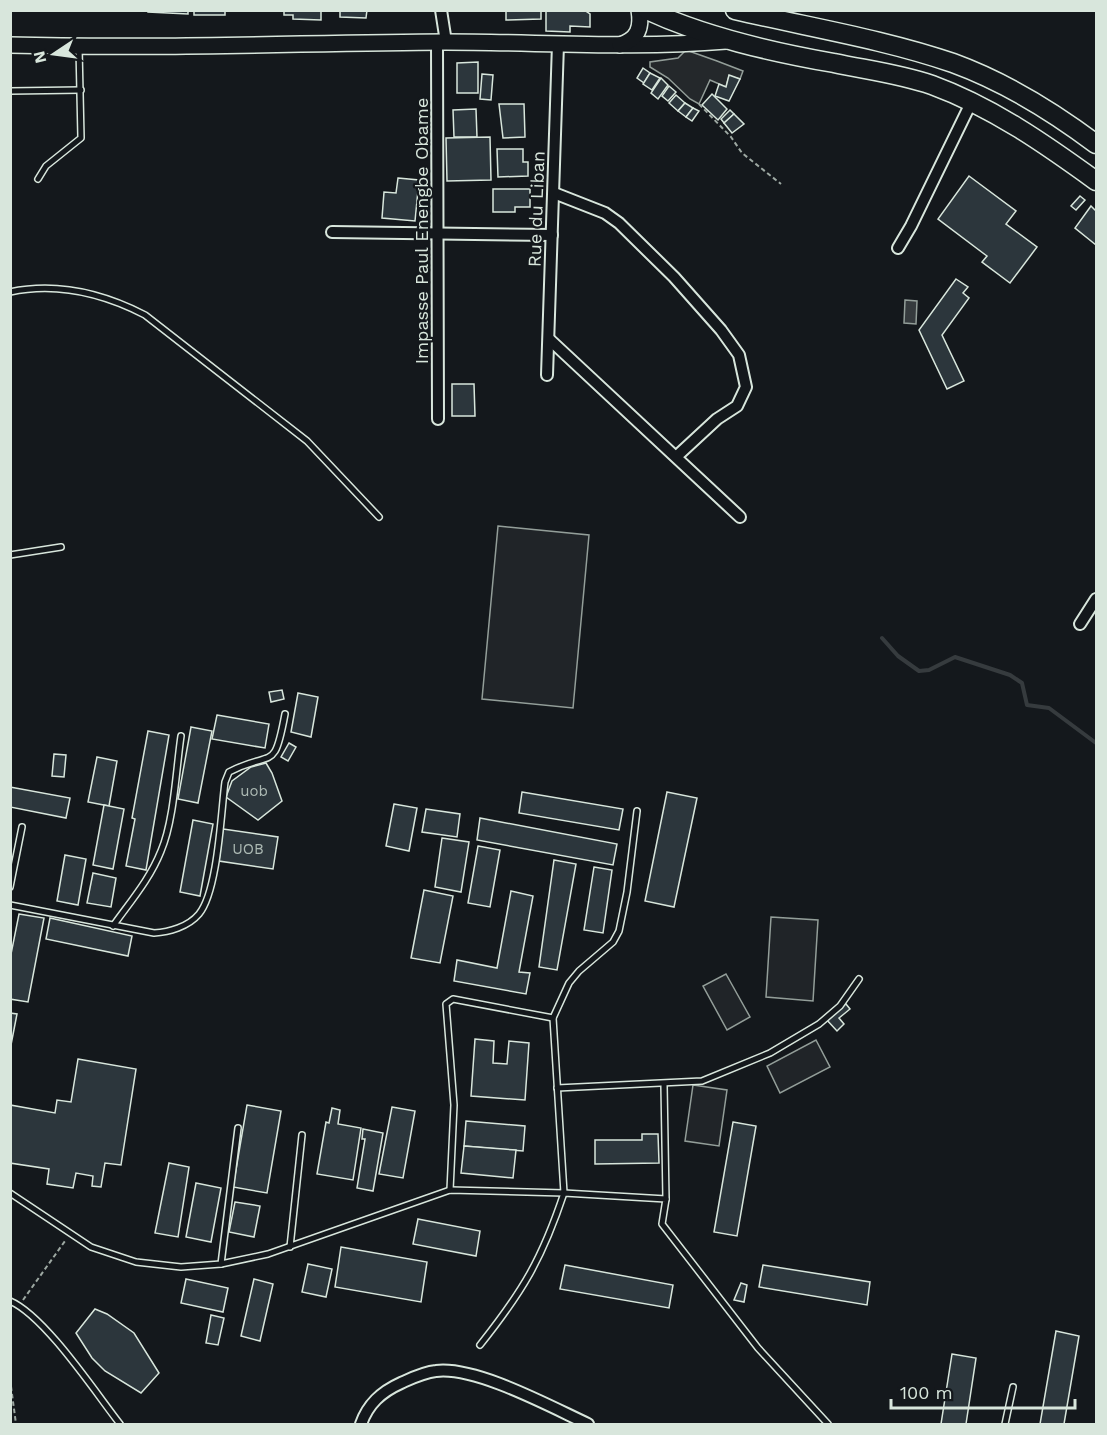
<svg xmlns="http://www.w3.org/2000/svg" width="1107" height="1435" font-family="'Work Sans',sans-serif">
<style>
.green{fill:#202428;stroke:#939e99;stroke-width:1.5}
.parking{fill:#24282b;stroke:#939e99;stroke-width:1.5}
.water{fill:#363b3e;stroke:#939e99;stroke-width:1.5}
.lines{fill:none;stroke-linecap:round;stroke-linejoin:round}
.stream{stroke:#363b3e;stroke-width:4}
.building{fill:#2c363c;stroke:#d8e6dc;stroke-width:1.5}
.lane-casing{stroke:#d8e6dc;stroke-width:8}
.street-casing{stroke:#d8e6dc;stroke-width:14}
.secondary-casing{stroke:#d8e6dc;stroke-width:18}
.primary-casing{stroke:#d8e6dc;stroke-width:21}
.path{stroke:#9da8a2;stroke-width:2;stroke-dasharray:4.5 3;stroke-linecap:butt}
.lane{stroke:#14181c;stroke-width:5}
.street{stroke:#14181c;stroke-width:10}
.secondary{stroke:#14181c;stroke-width:15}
.primary{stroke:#14181c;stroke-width:18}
.labels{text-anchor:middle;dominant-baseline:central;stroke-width:4.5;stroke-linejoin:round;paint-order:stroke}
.number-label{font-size:15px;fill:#adbab4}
.street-label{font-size:18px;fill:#d8e6dc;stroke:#14181c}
</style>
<rect width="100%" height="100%" fill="#14181c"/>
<g class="green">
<polygon points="498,526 589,535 573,708 482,699"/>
<polygon points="771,917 818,920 813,1001 766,997"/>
<polygon points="726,974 750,1017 727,1030 703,986"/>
<polygon points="816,1040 830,1067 780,1093 767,1066"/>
<polygon points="693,1085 727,1090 719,1146 685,1141"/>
</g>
<polygon class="parking" points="686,50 717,61 743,71 740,79 729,76 726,87 710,80 699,104 690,99 668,78 650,67 650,62 678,58"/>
<polygon class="water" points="905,300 917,301 916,324 904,323"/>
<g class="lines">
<polyline class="stream" points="882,638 898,656 919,671 929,670 955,657 1010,675 1022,683 1027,705 1049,708 1096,743"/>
</g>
<g class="building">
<polygon points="148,10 188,10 188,14 148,12"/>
<rect x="194" y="10" width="31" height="5"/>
<polygon points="284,10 321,10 321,20 293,19 293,15 284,15"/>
<polygon points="340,10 367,10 366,18 340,17"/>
<polygon points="506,10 541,10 541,19 506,20"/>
<polygon points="546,10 584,10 590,14 590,27 570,26 570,32 546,31"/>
<polygon points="478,62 478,93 457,93 457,63"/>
<polygon points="643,68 650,73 644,83 637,78"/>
<polygon points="650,73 660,78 652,90 643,84"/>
<polygon points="482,74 493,75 491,100 480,99"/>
<polygon points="729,75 740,79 729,101 715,96 719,84 726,87"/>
<polygon points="661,78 668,85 658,99 651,93"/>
<polygon points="669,86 676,92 668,101 662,96"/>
<polygon points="712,94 727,109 718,120 702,105"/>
<polygon points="676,95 685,103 678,111 669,103"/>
<polygon points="685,103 693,108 686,117 678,111"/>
<polygon points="499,104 524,104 525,137 503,138"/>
<polygon points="693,108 699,111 692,121 686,117"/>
<polygon points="476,109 477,137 454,137 453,110"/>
<polygon points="730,110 734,114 724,123 721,119"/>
<polygon points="734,114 744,124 732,133 724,123"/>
<polygon points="490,137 491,180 447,181 446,138"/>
<polygon points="497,149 523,149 523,162 528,162 528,176 498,177"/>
<polygon points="969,176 1016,211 1006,224 1037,247 1010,283 982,262 987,256 938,219"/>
<polygon points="398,178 419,180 415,221 382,218 384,192 396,193"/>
<polygon points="493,189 530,189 530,207 515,207 515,212 493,212"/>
<polygon points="1080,196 1085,200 1076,210 1071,206"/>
<polygon points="1091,206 1096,211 1096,245 1075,228"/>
<polygon points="956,279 968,287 963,293 969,298 942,335 964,381 947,389 919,330"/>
<polygon points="452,384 474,384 475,416 452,416"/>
<polygon points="282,690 284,699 271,702 269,692"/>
<polygon points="298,693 318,697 311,737 291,732"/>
<polygon points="217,715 269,724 265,748 212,739"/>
<polygon points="191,727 212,731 198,803 178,799"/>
<polygon points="148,731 169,735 146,870 126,866 135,819 132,818"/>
<polygon points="289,743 296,747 288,761 281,757"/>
<polygon points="54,754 66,755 64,777 52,776"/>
<polygon points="97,757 117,761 109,806 88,802"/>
<polygon points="266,763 272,773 282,801 258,820 226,797 232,781 251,767"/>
<polygon points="10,787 70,798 66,818 10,807"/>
<polygon points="522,792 623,809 619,830 519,813"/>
<polygon points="667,792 697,798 674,907 645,901"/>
<polygon points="394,804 417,808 409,851 386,846"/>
<polygon points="104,805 124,809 113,869 93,865"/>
<polygon points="426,809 460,814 457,837 422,832"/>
<polygon points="480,818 617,844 613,865 477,840"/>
<polygon points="193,820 213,824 200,896 180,892"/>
<polygon points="223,829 278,837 273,869 219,861"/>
<polygon points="442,838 469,842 461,892 435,887"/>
<polygon points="478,846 500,850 490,907 468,903"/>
<polygon points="65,855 86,859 78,905 57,901"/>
<polygon points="554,860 576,864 557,970 539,967"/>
<polygon points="594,867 612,870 603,933 584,930"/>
<polygon points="93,873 116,878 111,907 87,903"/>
<polygon points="424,890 453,896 440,963 411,958"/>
<polygon points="511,891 533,896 519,972 530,973 526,994 454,981 457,960 497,968"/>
<polygon points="19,914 44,918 28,1002 10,999 10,959"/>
<polygon points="50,918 132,936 128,956 46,939"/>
<polygon points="846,1004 850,1009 839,1018 844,1024 837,1031 826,1019"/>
<polygon points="10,1013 17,1014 10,1050"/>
<polygon points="475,1039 494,1041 493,1063 507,1064 509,1041 529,1043 525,1100 471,1096"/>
<polygon points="78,1059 136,1069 121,1165 105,1163 101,1187 92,1186 93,1176 76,1173 73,1188 47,1184 49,1169 10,1163 10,1105 55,1113 57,1100 71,1102"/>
<polygon points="247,1105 281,1111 267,1193 233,1187"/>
<polygon points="392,1107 415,1111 403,1178 379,1174"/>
<polygon points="332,1108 340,1110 338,1124 361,1128 353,1180 317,1174 326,1122 329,1123"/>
<polygon points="466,1121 525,1126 523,1151 464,1146"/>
<polygon points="733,1122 756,1126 737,1236 714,1232"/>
<polygon points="363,1129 383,1133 373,1191 357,1188 365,1139 362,1139"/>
<polygon points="642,1134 658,1134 659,1163 595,1164 595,1140 642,1140"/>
<polygon points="464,1146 516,1150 513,1178 461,1173"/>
<polygon points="169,1163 189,1167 178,1237 155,1233"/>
<polygon points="196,1183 221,1188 211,1242 186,1237"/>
<polygon points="235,1202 260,1206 254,1237 229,1232"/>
<polygon points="418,1219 480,1231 476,1256 413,1244"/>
<polygon points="341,1247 427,1262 421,1302 335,1287"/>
<polygon points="308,1264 332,1269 326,1297 302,1292"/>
<polygon points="565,1265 673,1285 669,1308 560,1289"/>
<polygon points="763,1265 870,1282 867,1305 759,1287"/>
<polygon points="186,1279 228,1288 223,1312 181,1303"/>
<polygon points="254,1279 273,1284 260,1341 241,1336"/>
<polygon points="741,1283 747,1285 744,1302 734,1300"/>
<polygon points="95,1309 107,1314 134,1333 159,1373 141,1393 105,1371 92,1358 76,1333"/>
<polygon points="211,1315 224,1318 218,1345 206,1343"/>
<polygon points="1056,1331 1079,1336 1064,1424 1040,1424"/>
<polygon points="952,1354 976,1358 966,1424 941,1424"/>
</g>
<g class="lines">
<defs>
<g id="lane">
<polyline points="10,91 81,90"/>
<polyline points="38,179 46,166 81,138 79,48"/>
<path d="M10 292C57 282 104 294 145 315L307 441 379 517"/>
<polyline points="10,555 61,547"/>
<polyline points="10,887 22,827"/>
<path d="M10 905 154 933C169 932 188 927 199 914 218 891 221 812 225 782L229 772C273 749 274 774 285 714"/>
<path d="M113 926C130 902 150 879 161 851 174 821 176 770 181 736"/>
<polyline points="664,1085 666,1199"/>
<polyline points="557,1088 702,1081 770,1053 819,1024 840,1006 859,979"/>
<polyline points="450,1190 454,1105 446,1004 453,999 553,1018"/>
<polyline points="10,1193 91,1247 136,1262 181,1267 221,1264 268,1254 450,1190 564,1193 553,1018 569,983 579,971 613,942 619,931 627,892 637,811"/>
<polyline points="290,1247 302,1135"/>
<polyline points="221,1264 238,1128"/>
<path d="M10 1301C45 1316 95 1392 120 1424"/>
<path d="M480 1345C523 1291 542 1259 564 1193L666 1199 662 1224 758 1348 828 1424"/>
<polyline points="1005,1424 1013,1387"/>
</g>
<g id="street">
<polyline points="441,10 446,42"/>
<polyline points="437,42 438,419"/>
<polyline points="554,193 605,213 619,223 674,277 721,330 739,355 746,387 737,406 717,419 677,456"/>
<polyline points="332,232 552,235"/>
<polyline points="898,248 911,226 971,103"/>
<polyline points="549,339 740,517"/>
<polyline points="547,375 558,44"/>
<polyline points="1080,624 1096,599"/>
<path d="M361 1424C368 1404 381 1392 401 1383 412 1378 424 1372 436 1371 476 1366 551 1407 588 1424"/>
</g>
<g id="secondary">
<path d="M10 45C155 49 301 43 446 42 539 42 633 49 726 41"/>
<path d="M620 45C638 39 642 28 639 10"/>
</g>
<g id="primary">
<path d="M647 10C705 37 771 52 834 63 867 70 900 74 932 85 992 107 1045 144 1096 181"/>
<path d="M735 10C807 27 883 39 953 63 1005 82 1052 111 1096 144"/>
</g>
</defs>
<use href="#lane" class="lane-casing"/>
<use href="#street" class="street-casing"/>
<use href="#secondary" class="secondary-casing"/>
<use href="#primary" class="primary-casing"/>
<g class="path">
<polyline points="699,104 731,137 742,153 781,184"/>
<polyline points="23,1300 65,1241"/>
<polyline points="10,1379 16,1424"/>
</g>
<use href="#lane" class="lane"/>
<use href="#street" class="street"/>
<use href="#secondary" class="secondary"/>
<use href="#primary" class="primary"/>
</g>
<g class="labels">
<g class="number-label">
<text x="254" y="791">uob</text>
<text x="248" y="849">UOB</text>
</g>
<g class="street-label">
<text transform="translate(536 209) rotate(-88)">Rue du Liban</text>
<text transform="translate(421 231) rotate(-90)">Impasse Paul Enengbe Obame</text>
</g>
</g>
<rect width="1107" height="1435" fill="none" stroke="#d8e6dc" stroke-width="24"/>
<g transform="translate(54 54) rotate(257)" stroke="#14181c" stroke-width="4.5" paint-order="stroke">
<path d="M0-4.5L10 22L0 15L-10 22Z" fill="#d8e6dc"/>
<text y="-9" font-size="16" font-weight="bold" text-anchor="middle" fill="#d8e6dc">N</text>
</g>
<path d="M891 1399v9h184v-9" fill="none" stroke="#d8e6dc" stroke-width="3"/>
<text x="900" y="1399" font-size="18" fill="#d8e6dc" stroke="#14181c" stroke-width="4.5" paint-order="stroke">100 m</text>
</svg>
